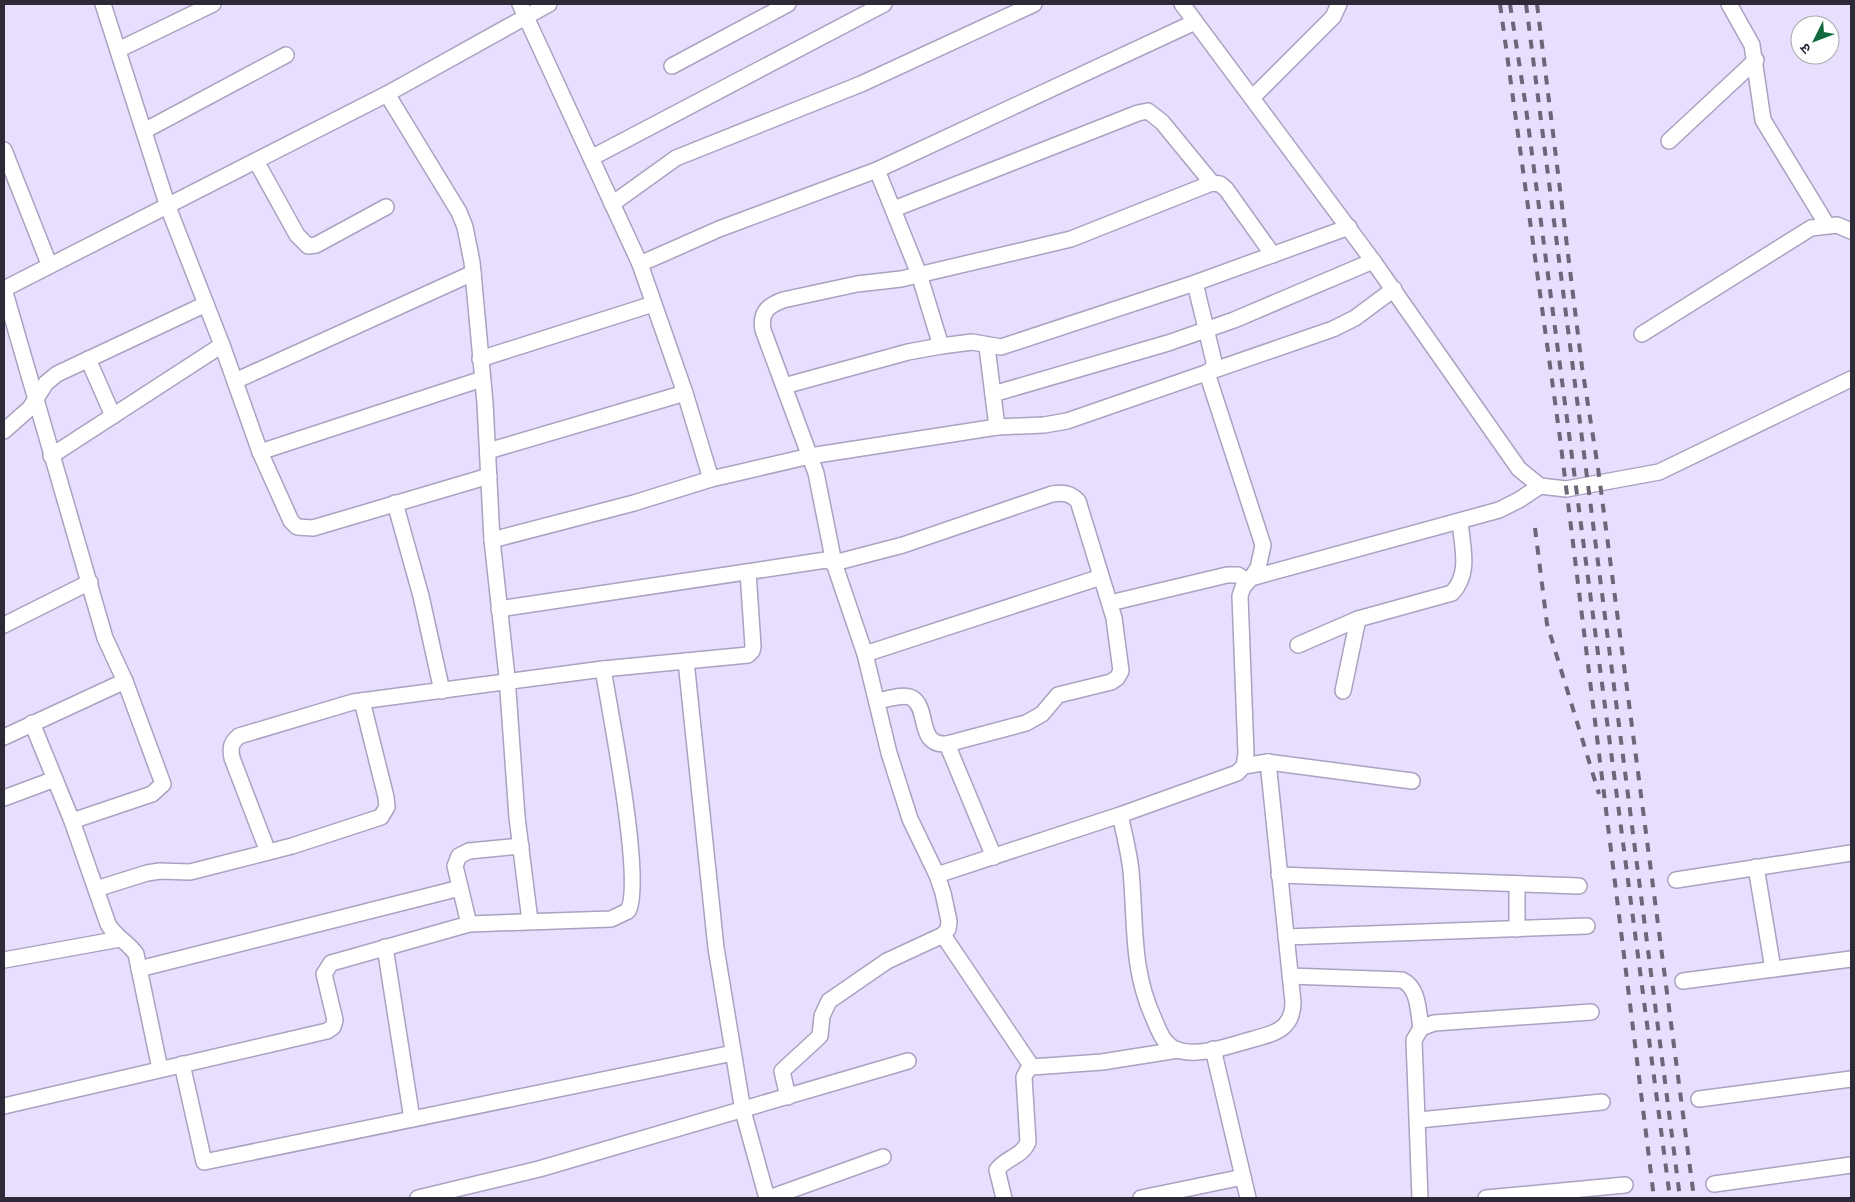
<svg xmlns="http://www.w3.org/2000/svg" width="1855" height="1202" font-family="Cabin,'Noto Sans Devanagari',sans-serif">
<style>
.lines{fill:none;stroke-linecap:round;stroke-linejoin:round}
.minor-casing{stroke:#aba1c0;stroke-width:18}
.minor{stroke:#fff;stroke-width:15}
.rail{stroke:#6d6679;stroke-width:4;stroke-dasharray:9 9;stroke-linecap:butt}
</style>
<rect width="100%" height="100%" fill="#e8defe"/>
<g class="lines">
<defs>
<g id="minor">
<polyline points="103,4 168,207 222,345 260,452 291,521 297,527 313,528 489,476"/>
<polyline points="520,4 640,264 685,393 711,479"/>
<polyline points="1182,4 1373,261 1519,469 1540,486 1566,489 1659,472 1851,379"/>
<polyline points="1729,4 1752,45 1763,120 1827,225"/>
<polyline points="118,50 213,4"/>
<polyline points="672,66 788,4"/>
<polyline points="387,94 459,212 465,227 472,262 485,403 492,540 507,677 517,817 530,921"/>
<polyline points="1252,98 1333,17 1339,4"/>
<polyline points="144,131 286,55"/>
<polyline points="1669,141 1756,60"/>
<polyline points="4,150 49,264"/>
<polyline points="591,158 884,4"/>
<polyline points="256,161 297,235 308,246 316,245 386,207"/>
<polyline points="877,170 919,274 941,346"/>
<polyline points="612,204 676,158 861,84 1034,4"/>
<polyline points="894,209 1138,113 1148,111 1162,122 1212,183"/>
<polyline points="640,264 719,229 877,170 1195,22"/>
<polyline points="1195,283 1215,366 1207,373 1263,545 1258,568 1251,578"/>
<polyline points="4,289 105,638 125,681 163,784 152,794 72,821"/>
<polyline points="4,289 387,94 549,4"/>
<polyline points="1642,334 1811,228 1837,225 1851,231"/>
<polyline points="987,347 997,427"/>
<polyline points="88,359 113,416"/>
<polyline points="480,359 653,304"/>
<polyline points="235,381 473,273"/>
<polyline points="784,386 908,352 941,346 972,342 1001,347 1195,283 1349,227"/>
<polyline points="993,394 1168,343 1234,320 1373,261"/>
<polyline points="4,431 30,408 46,383 57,374 206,304"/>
<polyline points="488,451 685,393"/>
<polyline points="260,452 482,379"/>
<polyline points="51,456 222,345"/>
<polyline points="395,503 421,596 442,691"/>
<polyline points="492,540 634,503 711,479 810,456 997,427 1044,425 1067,421 1333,329 1355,318 1394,289"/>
<polyline points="1110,603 1227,575 1238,575 1247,581"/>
<path d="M499 609 826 560 834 563 903 545 1052 494C1063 492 1070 493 1078 501L1114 618 1121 671 1117 678 1111 682 1058 695 1042 714 1026 723 947 744C916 746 930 709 912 698 903 693 886 700 877 701"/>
<polyline points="4,625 90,582"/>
<path d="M1298 645 1358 619 1452 593C1471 573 1462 547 1460 521"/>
<polyline points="865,654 1101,577"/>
<polyline points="686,661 716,948 743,1111 767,1198"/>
<polyline points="1343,691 1358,619"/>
<path d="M32 723 72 821 108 924C115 937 128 942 136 954L160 1069"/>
<polyline points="4,737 125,681"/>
<polyline points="947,744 994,857"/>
<polyline points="1244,766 1268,762 1412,781"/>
<polyline points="4,798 55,779"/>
<path d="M1120 815C1124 833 1129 852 1131 871 1136 925 1131 969 1154 1019 1159 1031 1163 1043 1175 1049 1197 1058 1228 1046 1250 1040 1273 1034 1293 1030 1293 1002L1268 762"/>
<path d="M268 852 232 758C230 747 231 743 239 736L353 702 603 669 748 655 752 651 753 646 748 572"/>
<polyline points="1756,867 1773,969"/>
<polyline points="937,875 1120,815 1237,773 1244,766 1246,754 1240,596 1243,587 1251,578 1499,510 1519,500 1540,486"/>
<polyline points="1279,875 1579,886"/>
<polyline points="1676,880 1851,853"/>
<polyline points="96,889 147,873 160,871 190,872 292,846 381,817 387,807 386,797 362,701"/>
<polyline points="469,924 455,866 459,856 469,851 521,846"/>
<polyline points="1517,929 1517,884"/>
<polyline points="943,935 1032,1067"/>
<polyline points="1286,937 1587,926"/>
<polyline points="385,947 412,1119"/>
<polyline points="4,960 120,939"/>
<polyline points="139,969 460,888"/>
<path d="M1290 976 1402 980C1419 988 1418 1011 1421 1028"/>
<polyline points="1683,981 1851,959"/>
<polyline points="1213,1049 1248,1198"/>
<polyline points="182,1064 204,1162 733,1053"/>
<path d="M788 1097 782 1071 820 1036 822 1016 829 1001 887 961 943 935 948 929 949 921 943 893 937 875 910 819 889 753 865 654 834 563 816 473 763 330C760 313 767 306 783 300L857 284 901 279 1071 239 1212 183 1220 184 1226 189 1273 255"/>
<polyline points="1699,1099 1851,1079"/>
<path d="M4 1106 327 1031 333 1027 335 1020 324 974 331 963 342 960 469 924 611 919 628 911C644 882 610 712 603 669"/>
<polyline points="1419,1120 1602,1102"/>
<polyline points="1714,1184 1851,1165"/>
<polyline points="418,1198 539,1169 908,1061"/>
<polyline points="769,1198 883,1157"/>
<path d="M1004 1198 997 1170C1005 1158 1022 1157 1028 1142L1024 1077 1027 1071 1032 1067 1102 1062 1178 1050"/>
<polyline points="1141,1198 1243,1177"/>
<polyline points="1420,1198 1414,1040 1421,1028 1434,1023 1591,1012"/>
<polyline points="1486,1198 1625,1185"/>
</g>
</defs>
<use href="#minor" class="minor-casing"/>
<use href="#minor" class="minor"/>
<g class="rail">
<polyline points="1500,4 1560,438 1654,1198"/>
<polyline points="1510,4 1525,101 1670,1198"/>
<polyline points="1526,4 1680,1198"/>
<polyline points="1537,4 1582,367 1598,468 1694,1198"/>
<polyline points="1535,528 1547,624 1599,794"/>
</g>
</g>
<rect width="1855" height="1202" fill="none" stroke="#2e2936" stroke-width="10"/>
<g transform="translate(1815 40) rotate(228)"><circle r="24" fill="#ffffff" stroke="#aba9af"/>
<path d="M0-4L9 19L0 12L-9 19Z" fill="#106a3e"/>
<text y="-8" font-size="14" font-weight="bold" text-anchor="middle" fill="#2e2936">उ</text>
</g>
</svg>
